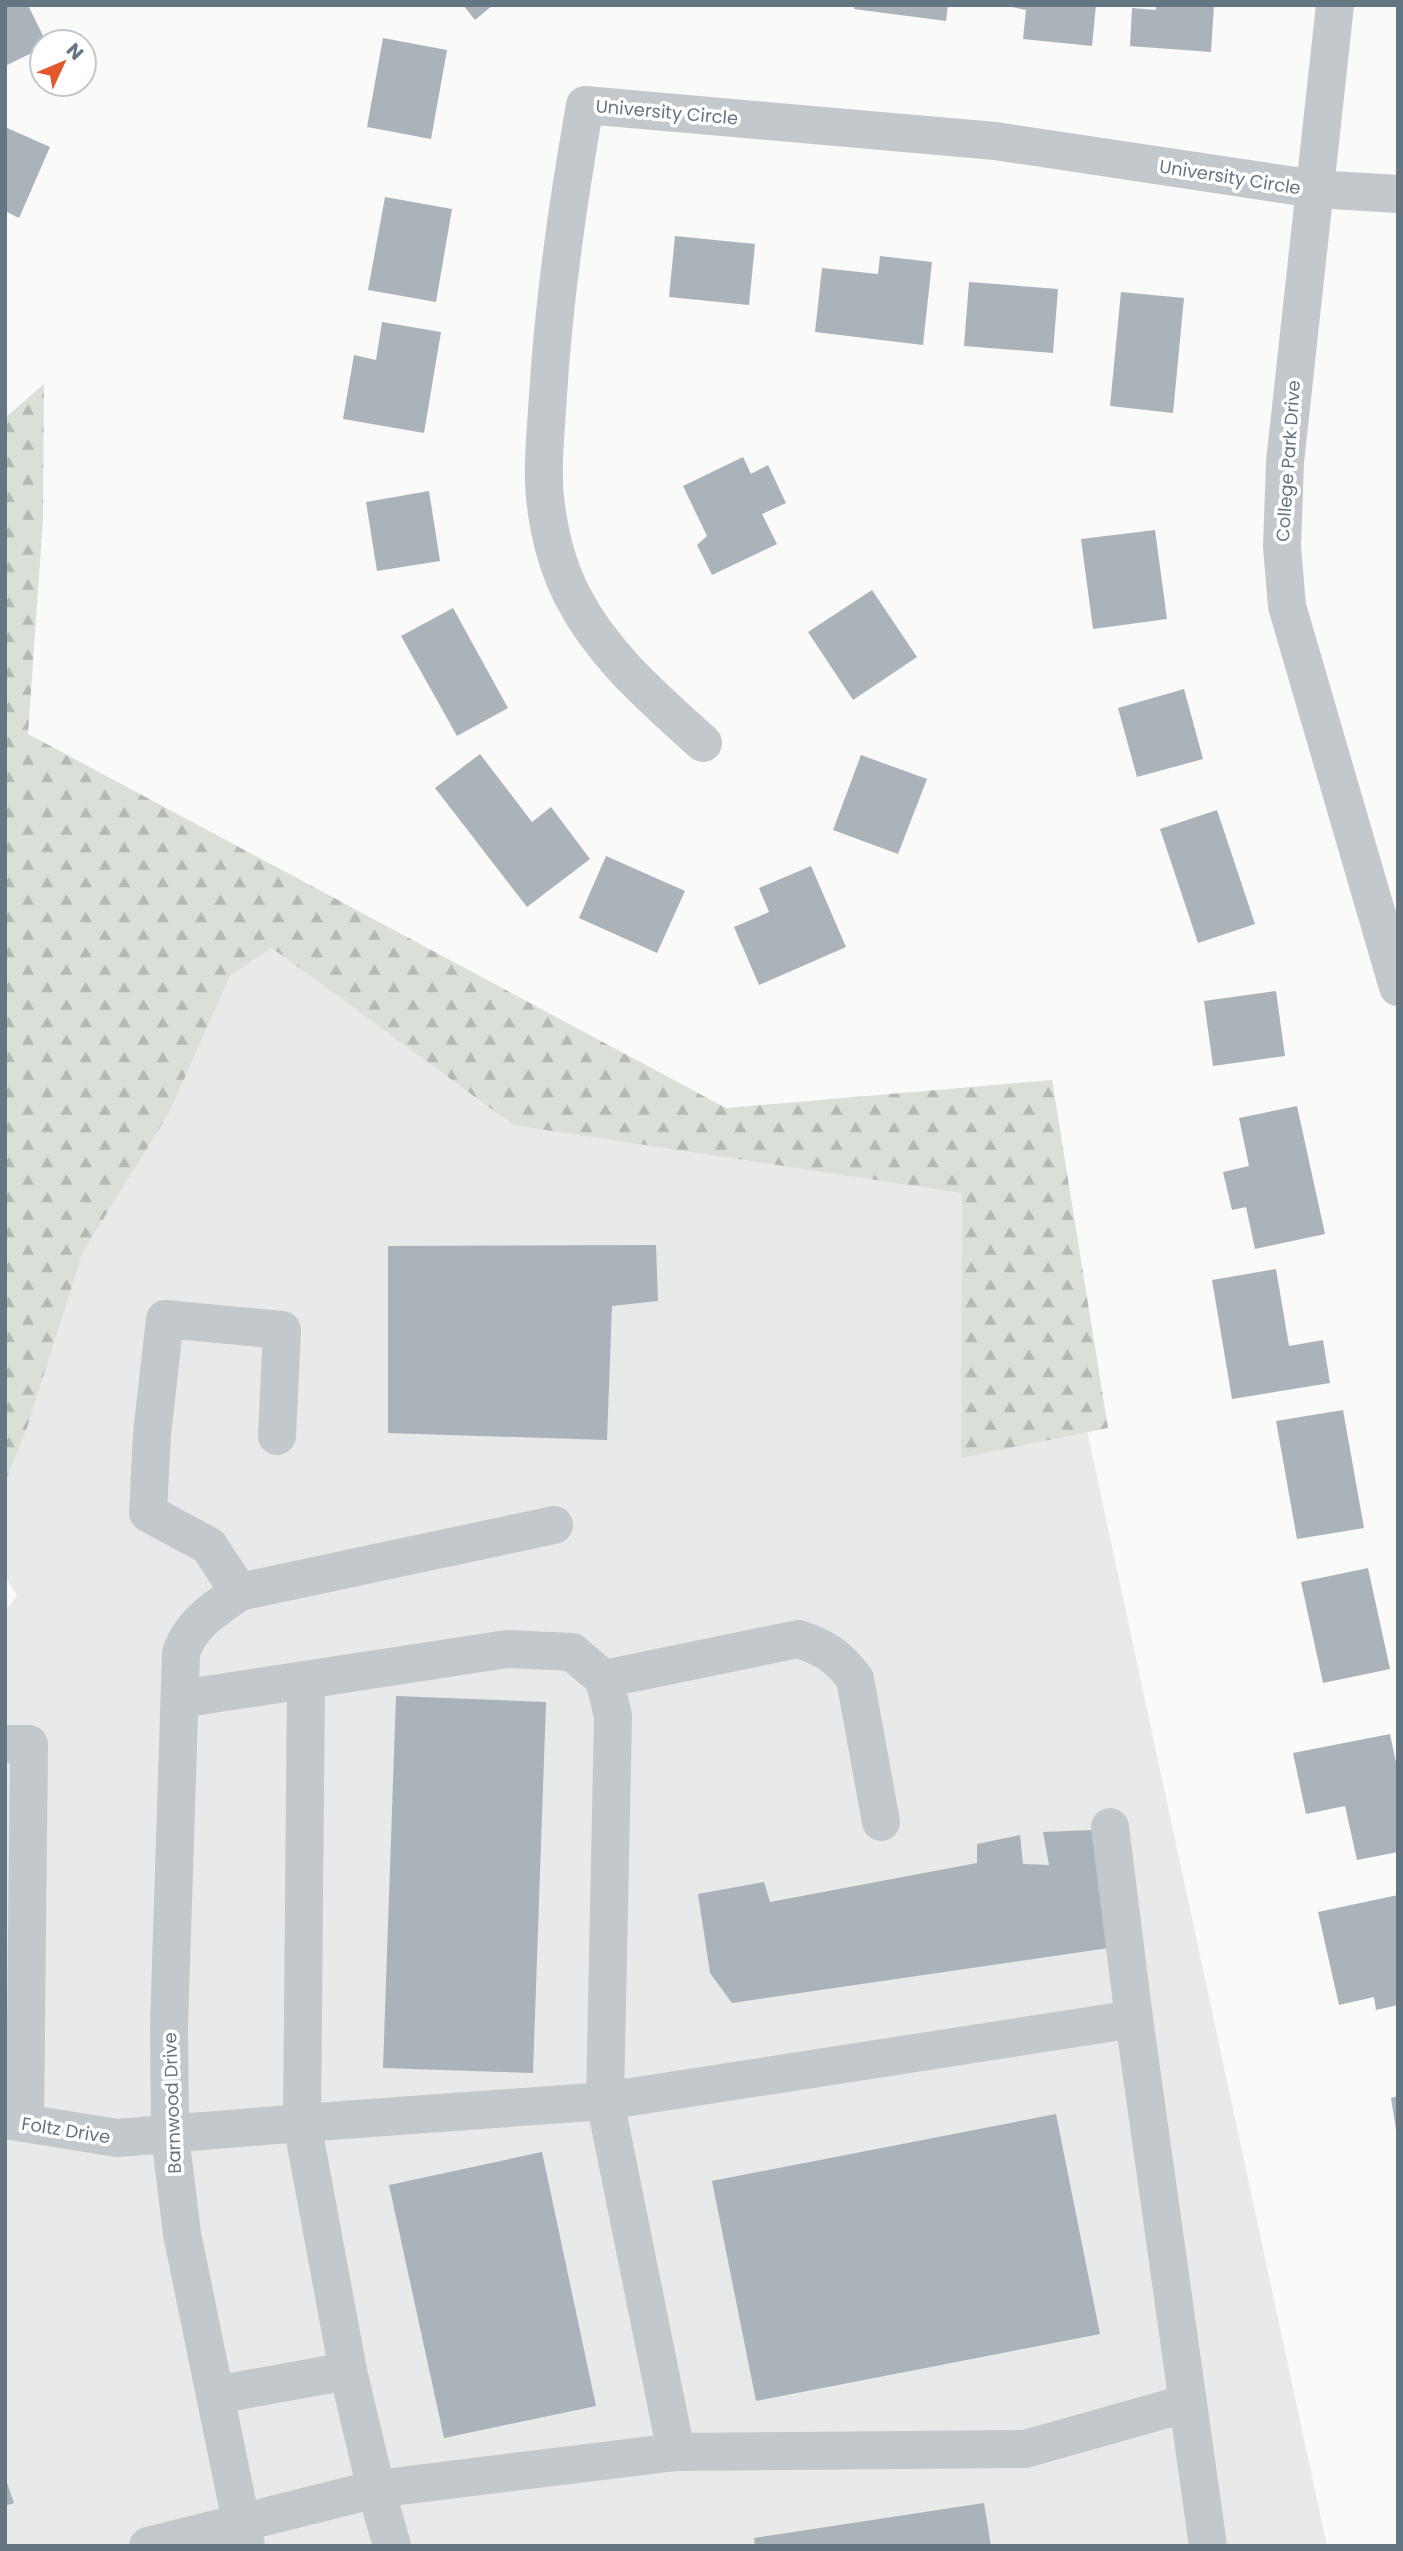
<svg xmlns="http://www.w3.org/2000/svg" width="1403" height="2551" font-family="Poppins,sans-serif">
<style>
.built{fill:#e8e9e9}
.forest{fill:url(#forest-firs)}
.building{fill:#aab3b9}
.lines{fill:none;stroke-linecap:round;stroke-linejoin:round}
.minor{stroke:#c3c8cc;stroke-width:38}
.labels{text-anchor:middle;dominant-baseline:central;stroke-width:7;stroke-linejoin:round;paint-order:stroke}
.street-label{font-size:18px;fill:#657683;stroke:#fff}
</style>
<defs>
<pattern id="forest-firs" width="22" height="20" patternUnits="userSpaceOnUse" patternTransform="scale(1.75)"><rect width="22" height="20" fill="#dadfd7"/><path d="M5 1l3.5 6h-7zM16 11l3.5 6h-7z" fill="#b4b9b4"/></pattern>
</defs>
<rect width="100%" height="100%" fill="#fafaf8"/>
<polygon class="built" points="272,948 513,1125 1025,1142 1327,2546 5,2546 5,1611 17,1596 5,1576 5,1482 27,1428 83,1252 169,1113 230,976"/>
<polygon class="forest" points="44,384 43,519 28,734 726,1108 1052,1080 1108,1428 961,1458 962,1193 513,1125 272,948 230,976 169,1113 83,1252 27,1428 5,1482 5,418"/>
<g class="building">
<polygon points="5,5 28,5 46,42 42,42 42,48 5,66"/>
<polygon points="463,5 493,5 475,20"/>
<polygon points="855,5 948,5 946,21 854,9"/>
<polygon points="1002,5 1096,5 1092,46 1023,39 1026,10"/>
<polygon points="1156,5 1214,5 1211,52 1130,46 1132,8 1156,10"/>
<polygon points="383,38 447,50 431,139 367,127"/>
<polygon points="5,127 50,147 19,218 5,211"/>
<polygon points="385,197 452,209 436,302 368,290"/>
<polygon points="675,236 755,244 749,305 669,297"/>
<polygon points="880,256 932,262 923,345 815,332 822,268 878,274"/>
<polygon points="969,282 1058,289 1053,353 964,346"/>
<polygon points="1121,292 1184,298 1173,413 1110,406"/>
<polygon points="382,322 441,332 424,433 343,419 354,355 376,360"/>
<polygon points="743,457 751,474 768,465 786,503 762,514 777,544 712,575 697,545 707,536 683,486"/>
<polygon points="429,491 440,561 377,571 366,502"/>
<polygon points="1155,530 1167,619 1093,629 1081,539"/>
<polygon points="872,590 917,657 853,700 808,632"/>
<polygon points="453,608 508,708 457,736 401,636"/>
<polygon points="1184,689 1203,759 1137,777 1118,708"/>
<polygon points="480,754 532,822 551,807 590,859 527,907 435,788"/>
<polygon points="861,755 927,779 898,854 833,830"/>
<polygon points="1217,810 1255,924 1198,943 1160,829"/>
<polygon points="606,856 685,891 657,953 579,918"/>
<polygon points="811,866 846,947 759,985 734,927 769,912 759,888"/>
<polygon points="1276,991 1285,1056 1213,1066 1204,1001"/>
<polygon points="1297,1106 1325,1234 1255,1249 1246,1207 1232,1210 1223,1172 1249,1166 1239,1118"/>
<polygon points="656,1245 658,1301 612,1306 607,1440 388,1433 388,1246"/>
<polygon points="1276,1269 1289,1346 1323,1340 1330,1383 1232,1399 1212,1280"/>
<polygon points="1343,1410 1364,1528 1297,1539 1276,1421"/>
<polygon points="1368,1568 1390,1669 1323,1683 1301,1582"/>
<polygon points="396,1696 546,1702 533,2073 383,2068"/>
<polygon points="1390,1734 1398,1772 1398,1852 1357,1860 1345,1806 1306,1814 1293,1753"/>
<polygon points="1092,1830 1109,1948 732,2003 710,1973 698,1894 764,1882 770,1902 977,1863 977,1844 1020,1835 1023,1864 1049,1865 1043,1832"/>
<polygon points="1398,1895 1398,2005 1376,2010 1374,1997 1339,2005 1318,1912"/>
<polygon points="1398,2096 1398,2129 1396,2130 1391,2098"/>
<polygon points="1056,2114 1100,2334 756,2401 712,2181"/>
<polygon points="542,2152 596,2406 444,2438 389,2185"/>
<polygon points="5,2477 14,2503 5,2506"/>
<polygon points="984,2503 991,2546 755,2546 754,2538"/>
</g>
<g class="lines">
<g class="minor">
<polyline points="1335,5 1285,462 1282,547 1287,606 1398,987"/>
<path d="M703 743C655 699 604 657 573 597 559 570 550 537 546 506 541 470 546 431 548 395 554 297 568 201 585 105L995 141 1315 189 1398 194"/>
<polyline points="239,1592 209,1546 148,1513 152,1434 165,1319 282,1330 277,1436"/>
<path d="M604 1679 798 1639C824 1647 839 1657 855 1679L881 1822"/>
<polyline points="306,1680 302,2123 605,2101 676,2452"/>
<polyline points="180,1699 507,1649 572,1652 604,1679 613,1716 605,2101 1134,2019 1208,2546"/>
<polyline points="5,1744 29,1744 25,2123"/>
<polyline points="1110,1827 1134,2019"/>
<polyline points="5,2120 117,2138 302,2123 348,2371"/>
<polyline points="148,2546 376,2489 348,2371 215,2395"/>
<path d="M246 2546 182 2234 170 2135 169 2026 181 1653C191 1623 214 1610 239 1592L554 1525"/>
<polyline points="392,2546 376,2489 676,2452 1025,2449 1188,2403"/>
</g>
</g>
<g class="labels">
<g class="street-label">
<text transform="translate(667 112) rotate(5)">University Circle</text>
<text transform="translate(1230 177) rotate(9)">University Circle</text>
<text transform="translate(1288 461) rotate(-86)">College Park Drive</text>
<text transform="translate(172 2103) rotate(-92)">Barnwood Drive</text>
<text transform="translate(66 2130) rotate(9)">Foltz Drive</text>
</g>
</g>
<rect width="1403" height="2551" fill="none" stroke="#657683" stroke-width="14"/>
<g transform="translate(63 63) rotate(46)"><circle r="33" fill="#ffffff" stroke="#c1c8cd" stroke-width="2"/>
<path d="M0-5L12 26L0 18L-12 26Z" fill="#e4572e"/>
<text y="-10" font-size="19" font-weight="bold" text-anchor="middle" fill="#657683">N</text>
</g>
</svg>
